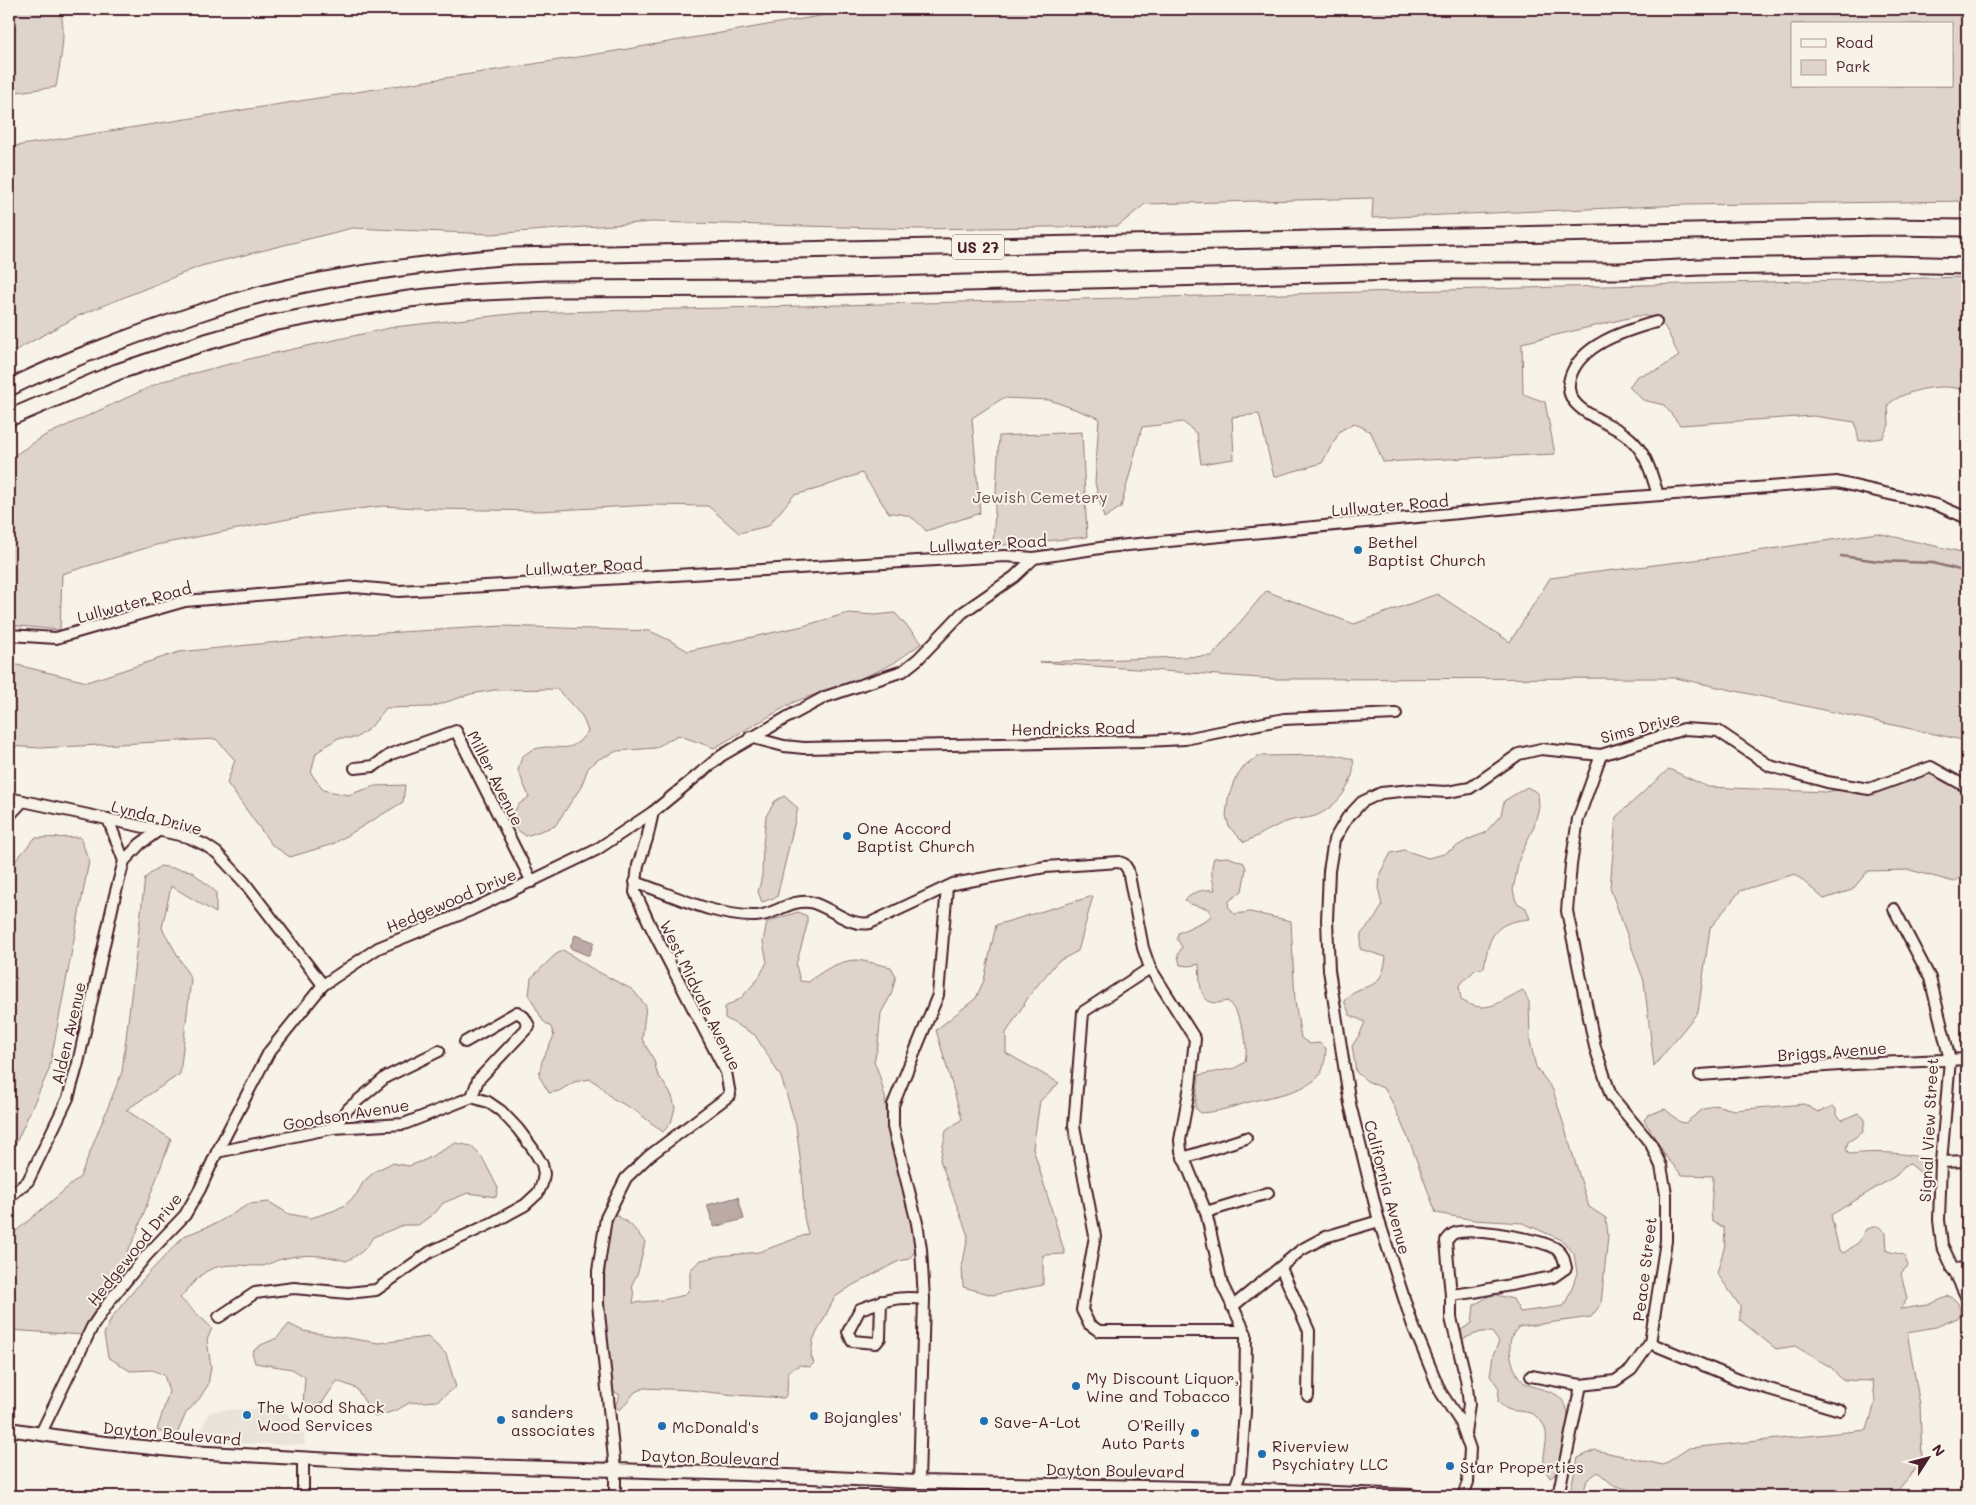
<svg xmlns="http://www.w3.org/2000/svg" width="1976" height="1505" font-family="Mali,sans-serif">
<style>
.built{fill:#eae3da}
.green{fill:#ded4cc;stroke:#947a7c;fill-rule:evenodd}
.water{fill:#bcaaa7;stroke:#8e7275}
.lines{fill:none;stroke-linecap:round;stroke-linejoin:round}
.stream{stroke:#8e7275;stroke-width:2.5}
.minor-casing{stroke:#4a1f2b;stroke-width:14}
.major-casing{stroke:#4a1f2b;stroke-width:16}
.highway-casing{stroke:#4a1f2b;stroke-width:19}
.minor{stroke:#f7f3e8;stroke-width:10}
.major{stroke:#f7f3e8;stroke-width:12}
.highway{stroke:#f7f3e8;stroke-width:15}
.poi-dot{fill:#1f6fb2;stroke:#f7f3e8;stroke-width:2}
.labels{text-anchor:middle;dominant-baseline:central;stroke-width:4;stroke-linejoin:round;paint-order:stroke}
.shield{fill:#f7f3e8;stroke:#7e5f64;stroke-width:1}
.shield-label{font-size:15px;font-weight:bold;fill:#4a1f2b}
.park-label{font-size:16px;fill:#6f4c53;stroke:#f7f3e8}
.street-label{font-size:16px;fill:#4a1f2b;stroke:#f7f3e8}
.poi-label{font-size:16px;fill:#4a1f2b;stroke:#f7f3e8;text-anchor:start}
</style>
<rect width="100%" height="100%" fill="#f7f3e8"/>
<filter id="ink" filterUnits="userSpaceOnUse"><feTurbulence type="fractalNoise" baseFrequency=".02" numOctaves="2"/><feDisplacementMap in="SourceGraphic" scale="10" xChannelSelector="R" yChannelSelector="G"/><feConvolveMatrix kernelMatrix="1 2 1 2 8 2 1 2 1" color-interpolation-filters="sRGB"/></filter>
<g filter="url(#ink)">
<polygon class="built" points="257,1409 287,1413 304,1433 305,1445 220,1443 201,1432 208,1413 220,1410"/>
<g class="green">
<path d="M9 9H60C67 35 60 61 56 87L9 93Z"/>
<path d="M860 9H1967V201L1683 205 1372 218 1373 198 1145 204 1118 226 918 229 652 222 491 234 352 228 201 266 78 316 9 354V147L622 50ZM1792 24H1952V86H1792Z"/>
<path d="M1967 277V393C1951 380 1902 390 1888 405L1889 425 1882 438 1859 441 1855 422 1813 416 1680 425 1664 405 1643 400 1629 387 1637 376 1658 370 1679 356C1667 333 1666 314 1637 316L1522 343 1523 394 1545 402 1555 454 1383 462 1371 432 1354 423 1340 431 1322 463 1274 477 1259 414 1232 417 1234 459 1201 464 1197 434 1183 422 1142 427 1121 507 1104 518 1095 483 1099 418 1050 400 1003 398 972 418 980 513 926 531C913 516 908 514 889 513L862 473 817 489 794 495 768 526 739 533 708 506 651 505 539 511 435 509 383 506 314 514 156 545 62 574 60 630 9 625V459L44 436 163 381 257 357 394 327 520 313Z"/>
<polygon points="1082,432 1087,537 993,546 999,436"/>
<polygon points="1877,533 1962,552 1967,555 1967,741 1676,678 1273,679 1040,662 1212,656 1266,591 1354,624 1437,594 1510,642 1550,578 1718,557"/>
<path d="M848 613 875 615 895 613 922 643 894 663 872 674 794 702 714 748 678 735 655 748 617 751 599 759 588 768 581 787 555 826 526 836 516 829 512 816 518 805 529 797 518 770 522 757C526 754 530 750 535 749 560 742 569 758 588 731L582 716 557 689 494 690 471 694 431 707 386 708 370 728 356 738H338L316 753 311 773 323 790 348 795 375 786 405 785 403 802 333 844 290 857 272 845 227 783 235 760 216 739 40 748 9 746V663L87 682 179 652 348 635 503 626 650 631 671 641 688 651 803 626Z"/>
<path d="M1336 755 1353 759C1357 781 1337 808 1315 816 1307 819 1297 818 1289 821 1273 826 1260 836 1244 842L1229 827 1226 815 1228 799 1234 781 1243 768 1258 756Z"/>
<polygon points="1669,769 1708,787 1826,792 1929,774 1967,794 1967,873 1954,882 1910,870 1868,871 1852,890 1824,899 1795,874 1740,891 1710,928 1698,1012 1654,1066 1644,981 1610,888 1616,817"/>
<path d="M1527 787 1538 793 1539 807 1534 826 1519 859 1513 890 1516 902 1526 908 1530 919C1494 922 1489 935 1484 968L1475 970 1459 985 1461 1000C1488 1016 1499 1001 1523 990L1529 1002 1530 1041 1536 1067 1553 1090 1589 1207 1606 1218 1608 1236 1601 1304 1591 1317 1519 1327C1517 1329 1513 1333 1512 1336 1506 1348 1514 1379 1527 1384 1541 1391 1558 1389 1566 1406 1572 1418 1564 1435 1562 1447 1561 1459 1561 1472 1550 1478 1533 1455 1559 1437 1537 1417 1528 1409 1517 1413 1507 1409 1504 1407 1500 1404 1498 1402L1499 1388 1490 1376 1493 1355 1499 1342 1492 1332H1481L1462 1339 1461 1330 1472 1323 1474 1305 1493 1294 1513 1299 1520 1312 1564 1306 1572 1288 1577 1273 1574 1254 1562 1240 1523 1223 1474 1220 1436 1213 1411 1145 1392 1102 1385 1089 1367 1081 1356 1072 1352 1046 1360 1034 1365 1022 1350 1015 1344 1001C1361 978 1381 998 1386 957L1360 949 1361 934 1375 918 1382 906 1379 891 1380 873 1391 853 1404 850 1428 858 1444 854 1469 839 1485 833 1501 815 1504 801Z"/>
<polygon points="784,796 798,808 777,897 762,902 758,892 762,876 763,845 766,816 775,801"/>
<polygon points="80,837 89,861 49,1070 15,1145 9,1154 9,868 35,838"/>
<path d="M1228 857 1244 863 1246 869 1242 891 1229 901 1228 906 1234 914 1250 912 1291 921 1295 1001 1301 1038 1310 1044 1319 1043 1326 1048C1325 1059 1325 1072 1315 1080 1298 1093 1273 1096 1253 1101 1235 1106 1220 1112 1201 1113L1195 1108 1199 1075 1235 1068 1245 1062C1249 1040 1242 1018 1228 1001 1222 1002 1216 1004 1211 1002 1198 998 1200 975 1199 964L1189 966 1180 965 1178 955 1182 947 1177 939 1178 933 1206 920 1211 916 1209 909 1190 904 1185 900C1195 891 1202 889 1215 890 1212 878 1210 870 1214 858Z"/>
<polygon points="160,866 191,871 216,892 216,913 171,886 162,928 191,979 180,1074 126,1110 171,1139 135,1237 83,1335 9,1330 9,1237 80,1177 122,1072 145,878"/>
<polygon points="1093,896 1078,951 1057,962 1031,993 1006,1033 1006,1053 1059,1083 1040,1101 1033,1148 1065,1254 1043,1255 1043,1285 993,1295 963,1287 962,1267 968,1236 940,1160 946,1131 962,1119 936,1030 976,998 984,980 996,925"/>
<path d="M798 912 807 916V925L796 965 800 981 809 982C820 972 840 960 856 960 867 961 880 965 891 967L896 976 891 995 881 1013 878 1045 874 1061 879 1074 885 1097 889 1139 910 1218 915 1251 909 1259 899 1261 853 1285 835 1297 813 1340 811 1356 814 1363 810 1367 800 1365 788 1371 787 1393 784 1398 735 1395 690 1390 644 1388 635 1392 620 1410 615 1406 620 1395 613 1391 611 1387 604 1331 605 1260 610 1227 615 1214 631 1225 645 1242 638 1272 632 1284 634 1297 633 1303 662 1300 685 1295 690 1288V1270L701 1260 720 1256 759 1252 808 1234 804 1217 802 1173 796 1125 781 1077 755 1035 725 1018V1007L741 998 758 979 767 962 763 942 767 922Z"/>
<polygon points="563,950 591,968 633,990 646,1006 642,1039 654,1060 657,1073 672,1096 675,1108 671,1123 663,1132 636,1111 612,1098 599,1085 590,1079 574,1082 559,1091 549,1093 539,1076 542,1061 554,1036 551,1027 543,1021 529,995 531,978 555,955"/>
<path d="M1804 1104 1818 1112 1833 1106 1836 1109V1114L1842 1120 1858 1113 1865 1119 1863 1132 1848 1142 1846 1149 1849 1154C1879 1151 1905 1152 1934 1161L1920 1172 1910 1164 1904 1166 1897 1175 1831 1215 1839 1250 1844 1253 1859 1242 1866 1229 1878 1226 1886 1233 1887 1251 1904 1255 1908 1266 1901 1273 1907 1299 1900 1309 1928 1305 1949 1296C1959 1301 1960 1306 1960 1317L1936 1327 1907 1332 1920 1405 1922 1461 1898 1490 1888 1496H1667L1633 1491 1613 1485 1598 1472 1587 1480 1584 1491H1577L1571 1487 1578 1458 1595 1450 1663 1465 1689 1448 1867 1430 1875 1403 1873 1381 1842 1380 1832 1368 1795 1346 1776 1349 1740 1320V1306L1717 1273 1725 1245 1724 1228 1712 1220C1710 1205 1713 1192 1713 1176L1682 1175 1667 1158 1644 1120 1648 1115 1665 1109 1680 1122 1685 1123 1702 1110 1715 1105 1734 1110Z"/>
<path d="M456 1143 471 1146 482 1157 498 1188 496 1197 468 1193 443 1203 436 1212 418 1225H404L373 1237C366 1250 359 1255 346 1261 325 1255 304 1253 282 1259 275 1260 268 1266 260 1266 244 1266 222 1262 207 1271 197 1277 188 1289 180 1298L212 1328 207 1340 211 1367 208 1385 199 1399 186 1413 177 1434 170 1436 157 1430 169 1392 164 1375 152 1370 130 1371 108 1357 104 1334 112 1317 145 1277 184 1236 217 1223 249 1204 269 1202 289 1214 311 1218 333 1211 345 1205 356 1195 364 1181 377 1170 392 1163 409 1166 425 1160Z"/>
<polygon points="289,1324 303,1331 379,1343 428,1337 446,1354 456,1387 437,1401 409,1403 397,1410 375,1417 356,1388 337,1381 322,1403 310,1408 303,1405 305,1377 292,1369 255,1363 252,1352 261,1345 277,1338"/>
</g>
<g class="water">
<polygon points="575,935 594,942 589,956 570,948"/>
<polygon points="738,1197 744,1219 714,1227 707,1205"/>
</g>
<g class="lines">
<polyline class="stream" points="1841,556 1878,561 1933,563 1967,572"/>
<defs>
<g id="minor">
<path d="M1656 322C1625 331 1580 344 1570 378 1566 392 1572 402 1583 410 1601 423 1624 429 1637 446 1648 459 1653 479 1658 495"/>
<polyline points="9,635 56,638 185,601 355,587 399,591 1005,556 1034,558 1107,547 1594,500 1837,482 1937,505 1967,518"/>
<polyline points="750,737 784,746 804,748 1145,741 1185,739 1284,719 1396,714"/>
<polyline points="355,768 374,766 391,754 456,731 532,882"/>
<polyline points="9,798 135,825 188,837 205,845 217,853 244,882 323,985"/>
<polyline points="9,816 23,801"/>
<polyline points="108,819 124,861"/>
<path d="M635 882C674 895 714 917 756 916 775 915 790 899 810 902 831 907 848 927 870 923L953 884 1045 867 1119 862 1124 864 1128 870 1143 948 1150 968 1195 1039 1190 1086 1180 1140 1181 1151 1206 1212 1222 1284 1246 1334 1245 1412 1240 1474 1232 1496"/>
<polyline points="1894,909 1930,978 1950,1060 1941,1162 1939,1220 1942,1245 1967,1298"/>
<polyline points="1150,968 1083,1012 1074,1126 1095,1236 1082,1310 1089,1324 1099,1331 1244,1331"/>
<polyline points="465,1042 517,1012 524,1017 529,1026 478,1080 472,1097"/>
<polyline points="1700,1075 1854,1064 1967,1059"/>
<polyline points="333,1128 349,1108 386,1077 439,1051"/>
<polyline points="217,1152 333,1128 404,1124 472,1097 488,1102 501,1111 518,1129 533,1149 542,1164 544,1174 542,1184 538,1193 525,1205 494,1222 430,1252 376,1290 348,1293 294,1288 255,1293 219,1317"/>
<polyline points="1183,1158 1246,1138"/>
<polyline points="1941,1162 1967,1161"/>
<polyline points="9,1197 28,1181 68,1098 78,1063 115,895 124,861 140,844 158,831"/>
<polyline points="1206,1212 1268,1193"/>
<polyline points="1281,1268 1309,1331 1308,1396"/>
<polyline points="1952,1269 1967,1268"/>
<path d="M1451 1295 1474 1292 1553 1277 1566 1268C1564 1259 1563 1253 1555 1248 1538 1239 1473 1227 1455 1233 1451 1234 1449 1238 1446 1241L1451 1295V1318L1466 1379 1469 1404 1465 1433"/>
<path d="M881 1301 880 1338 876 1343 852 1341 848 1332 860 1309C885 1300 897 1296 924 1299"/>
<polyline points="1232,1307 1301,1250 1325,1237 1379,1221"/>
<polyline points="1650,1343 1739,1380 1840,1410"/>
<polyline points="1531,1376 1581,1385"/>
<polyline points="41,1433 92,1327 111,1299 146,1256 185,1215 200,1189 217,1152 269,1052 323,985 378,948 471,910 596,850 653,812 721,756 786,718 825,697 903,671 918,659 962,613 1014,577 1034,558"/>
<polyline points="919,1482 924,1299 921,1249 917,1223 893,1127 893,1105 938,995 947,887"/>
<polyline points="303,1496 303,1459"/>
<polyline points="615,1496 615,1470 608,1398 598,1304 598,1271 606,1218 626,1178 649,1156 730,1095 726,1072 650,925 635,892 638,865 647,839 653,812"/>
<polyline points="1463,1496 1468,1482 1470,1449 1461,1423 1440,1391 1412,1323 1379,1221 1350,1104 1329,970 1327,920 1329,871 1334,840 1347,818 1362,802 1381,793 1411,790 1447,792 1470,788 1519,754 1541,749 1601,755 1684,729 1718,731 1770,766 1827,782 1869,789 1931,767 1967,787"/>
<polyline points="1558,1496 1581,1385 1615,1381 1631,1370 1650,1343 1666,1241 1666,1194 1661,1166 1651,1144 1611,1096 1595,1047 1567,911 1571,865 1578,819 1601,755"/>
</g>
<polyline id="major" points="9,1429 87,1441 190,1452 387,1463 743,1474 919,1482 1235,1489 1412,1496"/>
<g id="highway">
<path d="M9 388C43 370 81 356 117 342 174 321 232 300 291 287 365 271 438 262 513 256L1883 227 1967 228"/>
<polyline points="9,418 117,372 206,342 273,323 341,310 409,299 465,293 548,289 772,288 1441,271 1620,271 1700,267 1893,264 1967,266"/>
</g>
</defs>
<use href="#minor" class="minor-casing"/>
<use href="#major" class="major-casing"/>
<use href="#highway" class="highway-casing"/>
<use href="#minor" class="minor"/>
<use href="#major" class="major"/>
<use href="#highway" class="highway"/>
</g>
</g>
<g class="poi-dot">
<circle cx="1358" cy="550" r="5"/>
<circle cx="847" cy="836" r="5"/>
<circle cx="1076" cy="1386" r="5"/>
<circle cx="247" cy="1415" r="5"/>
<circle cx="814" cy="1416" r="5"/>
<circle cx="501" cy="1420" r="5"/>
<circle cx="984" cy="1421" r="5"/>
<circle cx="662" cy="1426" r="5"/>
<circle cx="1195" cy="1433" r="5"/>
<circle cx="1262" cy="1454" r="5"/>
<circle cx="1450" cy="1466" r="5"/>
</g>
<g class="labels">
<rect class="shield" x="952" y="234.5" width="52" height="25" rx="4"/>
<g class="shield-label">
<text x="978" y="247">US 27</text>
</g>
<g class="park-label">
<text x="1040" y="496">Jewish Cemetery</text>
</g>
<g class="street-label">
<text transform="translate(1390 505) rotate(-5)">Lullwater Road</text>
<text transform="translate(988 543) rotate(-3)">Lullwater Road</text>
<text transform="translate(584 566) rotate(-3)">Lullwater Road</text>
<text transform="translate(134 602) rotate(-15)">Lullwater Road</text>
<text transform="translate(1640 727) rotate(-15)">Sims Drive</text>
<text transform="translate(1073 728) rotate(-1)">Hendricks Road</text>
<text transform="translate(496 778) rotate(63)">Miller Avenue</text>
<text transform="translate(157 817) rotate(15)">Lynda Drive</text>
<text transform="translate(451 900) rotate(-23)">Hedgewood Drive</text>
<text transform="translate(701 995) rotate(64)">West Midvale Avenue</text>
<text transform="translate(68 1033) rotate(-77)">Alden Avenue</text>
<text transform="translate(1832 1051) rotate(-4)">Briggs Avenue</text>
<text transform="translate(346 1114) rotate(-9)">Goodson Avenue</text>
<text transform="translate(1928 1130) rotate(-87)">Signal View Street</text>
<text transform="translate(1388 1187) rotate(75)">California Avenue</text>
<text transform="translate(134 1249) rotate(-51)">Hedgewood Drive</text>
<text transform="translate(1644 1269) rotate(-83)">Peace Street</text>
<text transform="translate(172 1433) rotate(5)">Dayton Boulevard</text>
<text transform="translate(710 1457) rotate(2)">Dayton Boulevard</text>
<text transform="translate(1115 1470) rotate(1)">Dayton Boulevard</text>
</g>
<g class="poi-label">
<text x="1368" y="541">Bethel<tspan x="1368" dy="18">Baptist Church</tspan></text>
<text x="857" y="827">One Accord<tspan x="857" dy="18">Baptist Church</tspan></text>
<text x="1086" y="1377">My Discount Liquor,<tspan x="1086" dy="18">Wine and Tobacco</tspan></text>
<text x="257" y="1406">The Wood Shack<tspan x="257" dy="18">Wood Services</tspan></text>
<text x="511" y="1411">sanders<tspan x="511" dy="18">associates</tspan></text>
<text x="824" y="1416">Bojangles'</text>
<text x="994" y="1421">Save-A-Lot</text>
<text x="1185" y="1424" text-anchor="end">O'Reilly<tspan x="1185" dy="18">Auto Parts</tspan></text>
<text x="672" y="1426">McDonald's</text>
<text x="1272" y="1445">Riverview<tspan x="1272" dy="18">Psychiatry LLC</tspan></text>
<text x="1460" y="1466">Star Properties</text>
</g>
</g>
<rect width="1976" height="1505" fill="none" stroke="#f7f3e8" stroke-width="30"/>
<rect x="15" y="15" width="1946" height="1475" fill="none" stroke="#4a1f2b" stroke-width="2" filter="url(#ink)"/>
<rect x="1791" y="22" width="162" height="65" fill="#f7f3e8" stroke="#b29e9c"/>
<rect x="1801" y="39" width="25" height="8" fill="#f7f3e8" stroke="#b29e9c"/>
<text x="1836" y="48" font-size="15" fill="#4a1f2b">Road</text>
<rect x="1801" y="60" width="25" height="15" fill="#ded4cc" stroke="#b29e9c"/>
<text x="1836" y="72" font-size="15" fill="#4a1f2b">Park</text>
<g transform="translate(1928 1458) rotate(54)" stroke="#f7f3e8" stroke-width="4" paint-order="stroke">
<path d="M0-4L9 19L0 12L-9 19Z" fill="#4a1f2b"/>
<text y="-8" font-size="14" font-weight="bold" text-anchor="middle" fill="#4a1f2b">N</text>
</g>
</svg>
